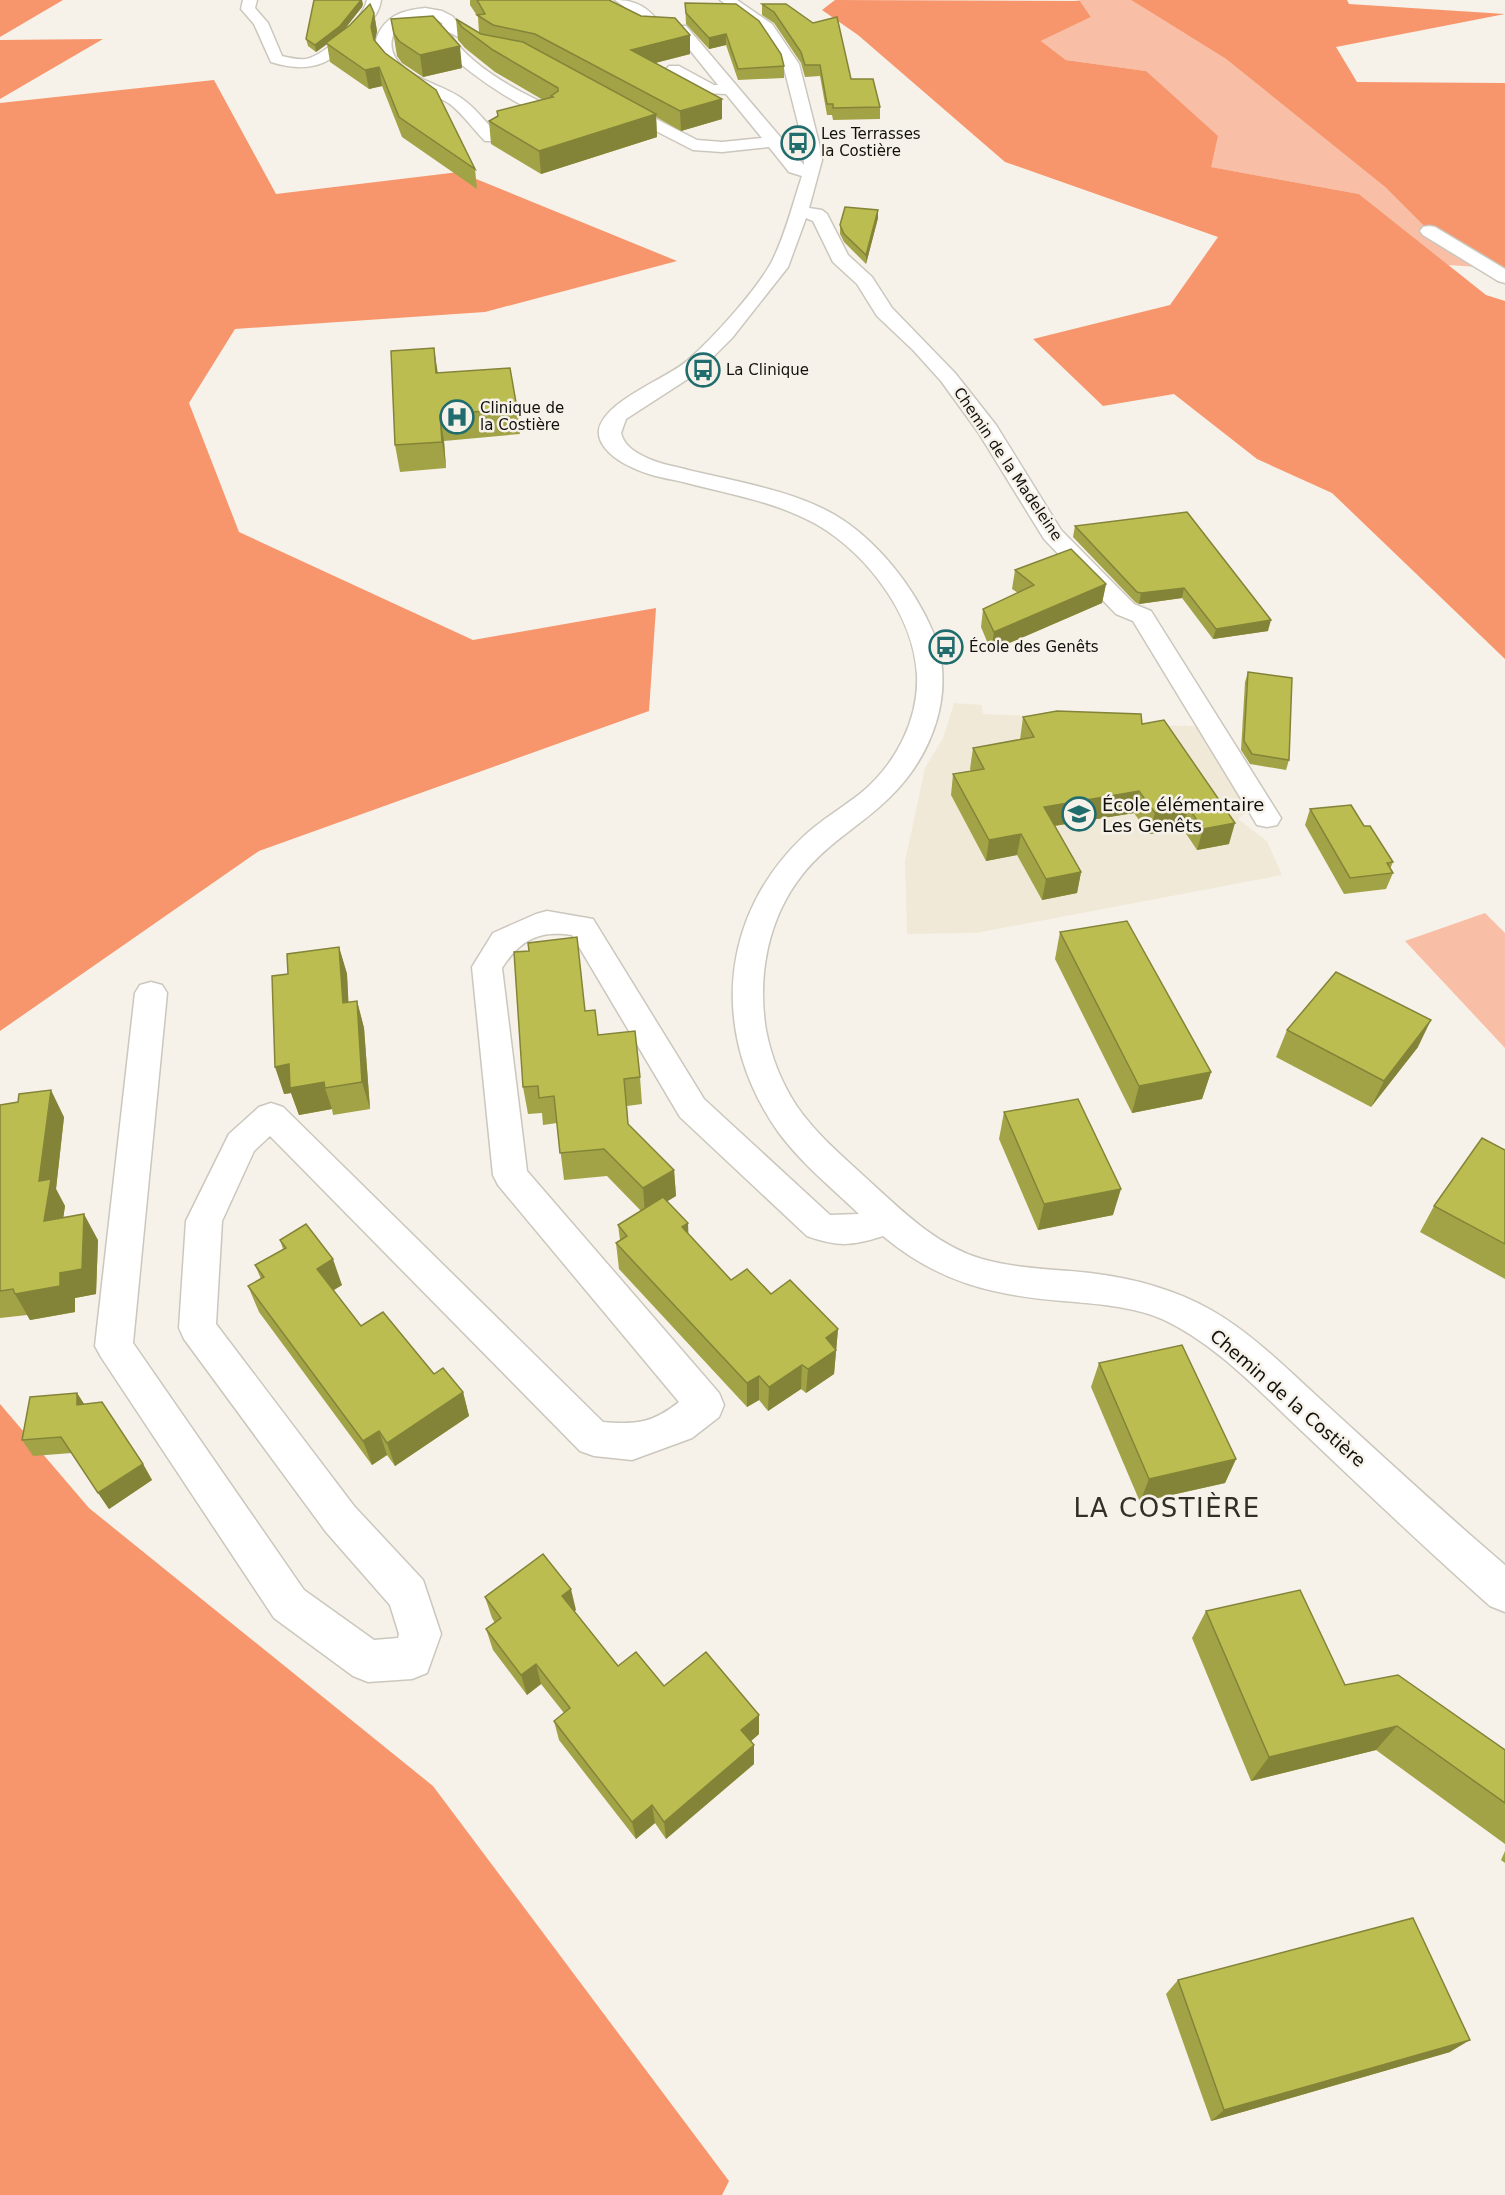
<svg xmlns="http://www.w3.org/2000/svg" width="1505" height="2195" font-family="'DejaVu Sans',sans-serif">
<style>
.built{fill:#f0e9d8}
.green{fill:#f8bea6}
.forest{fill:#f7966d}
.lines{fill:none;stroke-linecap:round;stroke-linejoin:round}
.minor-casing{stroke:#cbc7bd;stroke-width:3}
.minor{fill:#fff;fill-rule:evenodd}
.wall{fill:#a2a346}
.shaded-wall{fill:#848439}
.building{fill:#bcbd51;stroke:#848439;stroke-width:1.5}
.labels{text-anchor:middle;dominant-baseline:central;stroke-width:5;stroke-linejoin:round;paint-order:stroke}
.far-poi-label{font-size:15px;fill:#12100d;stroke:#f7f2e9;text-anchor:start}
.far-street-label{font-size:15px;fill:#12100d;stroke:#f7f2e9}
.poi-label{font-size:18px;fill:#12100d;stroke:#f7f2e9;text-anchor:start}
.street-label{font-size:18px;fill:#12100d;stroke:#f7f2e9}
.near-quarter-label{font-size:26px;letter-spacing:1.5px;fill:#322f27;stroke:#f7f2e9}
</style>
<rect width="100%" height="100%" fill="#f7f2e9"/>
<polygon class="built" points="954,703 982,705 983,714 1121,719 1139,725 1204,726 1249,810 1238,819 1267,841 1282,875 976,933 907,934 905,861 925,768 943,738"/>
<g class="green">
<polygon points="1074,0 1131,0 1226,59 1385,187 1429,231 1493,268 1448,265 1359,194 1210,167 1146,71 1066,60 1041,41 1091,17 1080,1"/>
<polygon points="1485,913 1505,933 1505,1048 1405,941"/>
</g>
<g class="forest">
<polygon points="0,0 63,0 0,37"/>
<polygon points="835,0 1080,1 1091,17 1041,41 1066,60 1146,71 1218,136 1211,167 1359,194 1486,295 1505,301 1505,659 1332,493 1257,459 1174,394 1103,406 1033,339 1170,305 1218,237 1005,162 858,35 822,10"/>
<polygon points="1131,0 1347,0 1349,4 1505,14 1336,47 1357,82 1505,83 1505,272 1429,231 1385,187 1226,59"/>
<polygon points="103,39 0,99 0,40"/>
<polygon points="214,80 276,194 459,172 677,261 485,312 235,329 189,403 239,532 473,640 656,608 649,711 259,851 0,1031 0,103"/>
<polygon points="0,1404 89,1508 433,1786 729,2181 722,2195 0,2195"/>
</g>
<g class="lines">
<defs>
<g id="minor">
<path d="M243 0H257L255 8 268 23 282 56C290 58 298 60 306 59 326 55 363 19 367 0H381C379 14 371 21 362 31 333 63 313 75 271 62L254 24 241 9Z"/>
<path d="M615 0C637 0 649 8 662 26H686L804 165 803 143 783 64 761 30 720 0H737L772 24 799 64 819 143 822 160 809 208 822 210 827 214 848 255 872 277 892 308 955 373 996 425 1061 530 1134 604 1151 611 1281 818 1277 825 1267 827 1257 825 1133 621 1116 614 1044 539 978 432 941 381 913 350 877 316 857 284 833 262 813 221 806 218 788 267 732 338 697 373 626 419 621 433C624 445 633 451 645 457 659 464 674 466 688 470 737 482 792 490 835 515 877 540 914 587 933 632 957 690 933 755 890 797 861 826 829 841 802 875 768 918 757 976 766 1030 771 1056 781 1082 796 1105 815 1133 840 1154 865 1177 899 1208 936 1246 982 1259 1017 1269 1055 1269 1090 1273 1132 1278 1174 1289 1211 1310 1255 1335 1292 1374 1330 1408 1388 1461 1445 1514 1505 1565V1612L1490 1606C1428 1551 1367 1493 1307 1436 1262 1394 1218 1345 1162 1319 1132 1306 1096 1304 1063 1301 992 1295 940 1283 883 1236 852 1246 838 1247 807 1236L680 1117 572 935C539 930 520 940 502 968L527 1171 719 1393 724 1405 719 1417 692 1438 632 1460 594 1456 580 1451 270 1136 254 1151 222 1221 216 1324 354 1506 423 1580 441 1634 427 1673 412 1679 368 1682 353 1676 274 1618 101 1357 95 1346 135 993 140 985 151 982 162 985 167 993 133 1343 304 1590 374 1640 398 1638 399 1634 390 1605 326 1532 184 1339 179 1328 186 1221 229 1134 259 1107 271 1103 283 1107 603 1422C636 1425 653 1423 679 1402L498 1185 493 1175 472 967 493 933 536 914 547 911 593 919 704 1099 830 1215 859 1214C832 1188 802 1164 779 1133 711 1038 717 918 804 836 821 820 842 808 861 793 895 765 919 720 917 675 914 612 861 545 806 519 768 500 724 493 683 482 665 478 646 475 629 466 616 460 597 446 599 430 604 401 666 379 687 361 712 339 761 286 774 257 786 232 793 203 802 176L789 172 769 147 722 152 693 150 613 109 611 106 613 103H625L697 140 722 142 762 138 726 94 705 93 669 72 666 69 669 66H679L714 85H718L677 34H653L644 21Z"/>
<path d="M425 8 442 11 452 16 459 24 499 48 502 51 499 54H489L449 32C468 66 522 94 557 109L559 112 557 115C535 121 468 72 452 56 444 48 438 39 433 29L435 26 443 24C421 5 379 28 395 57 407 79 442 84 461 98 475 107 485 122 497 133L499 137 497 141H485C473 129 463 114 450 104 428 89 355 69 381 29 392 13 407 10 425 8Z"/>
<polygon points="1429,226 1435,227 1505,269 1505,283 1498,281 1423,235 1420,231 1423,227"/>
</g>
</defs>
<use href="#minor" class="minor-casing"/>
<use href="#minor" class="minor"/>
</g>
<g class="wall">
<polygon points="470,0 609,0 690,54 655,63 722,119 681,131 656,117 657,137 541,174 491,144 489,121 543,100 495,72 465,48 458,40 456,19 479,33 478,17 470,5"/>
<polygon points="685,3 784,66 784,78 738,80 726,45 709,49 686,24"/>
<polygon points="363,4 362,7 344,29 374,13 377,31 375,40 475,169 477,189 402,137 382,86 369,89 330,62 327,44 316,52 308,46 306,39"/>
<polygon points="762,4 786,4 851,79 880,107 880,119 833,120 832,115 827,115 820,76 805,77 801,63 774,23 762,15"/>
<polygon points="391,19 462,68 423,77 402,63 397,56"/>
<polygon points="878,210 878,218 866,264 844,242 840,234 840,225"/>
<polygon points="438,373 517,408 520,434 444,441 446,468 400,472 395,445"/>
<polygon points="1075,526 1268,631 1213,639 1182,598 1139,604 1135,602 1073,537"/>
<polygon points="1015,570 1106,584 1102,603 991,651 981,627 983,609 1018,593 1012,589"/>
<polygon points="1248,672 1289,760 1286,770 1250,764 1241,750 1245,682"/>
<polygon points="1023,717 1142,724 1229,844 1197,850 1183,829 1149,834 1134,813 1055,826 1081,872 1077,893 1042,900 1017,855 986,861 951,795 953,774 971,771 970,769 973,748 1020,740"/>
<polygon points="1310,809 1364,826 1393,862 1390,869 1393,873 1386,889 1344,894 1305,825"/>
<polygon points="1060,932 1211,1072 1202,1099 1132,1113 1055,959"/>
<polygon points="339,947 347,974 348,1002 357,1001 364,1028 370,1109 333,1115 332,1109 299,1115 291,1093 284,1094 288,974"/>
<polygon points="585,1011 598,1035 640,1077 642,1104 627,1106 628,1124 674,1170 676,1196 667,1201 688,1223 688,1234 731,1280 771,1294 838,1329 834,1374 806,1393 801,1389 768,1411 759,1400 747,1407 619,1269 616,1243 620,1240 618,1225 641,1211 607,1176 564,1180 557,1123 543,1125 542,1113 528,1114 523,1087"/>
<polygon points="1287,1030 1418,1047 1371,1107 1276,1057"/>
<polygon points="18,1102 64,1117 56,1189 65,1206 63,1218 98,1240 96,1294 75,1298 75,1312 30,1320 27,1315 0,1318 0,1105"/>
<polygon points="1004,1112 1113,1215 1038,1230 999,1139"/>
<polygon points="1505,1150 1505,1279 1420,1232 1434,1206"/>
<polygon points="280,1240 342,1285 333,1290 361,1326 463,1392 469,1416 395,1466 387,1455 372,1465 259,1312 248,1286 261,1279 255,1265 283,1249"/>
<polygon points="1099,1363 1236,1459 1225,1483 1140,1502 1091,1387"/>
<polygon points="77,1393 84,1404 143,1464 152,1480 109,1509 72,1453 33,1456 22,1440"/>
<polygon points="485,1597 576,1610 574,1611 618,1666 664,1686 759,1734 751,1741 754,1764 666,1839 655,1823 636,1839 559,1740 554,1721 564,1713 541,1684 527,1695 493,1650 486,1629 495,1623 492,1618"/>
<polygon points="1206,1611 1345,1685 1505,1750 1505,1844 1376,1750 1251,1781 1192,1638"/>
<polygon points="1505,1851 1505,1863 1501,1860"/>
<polygon points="1178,1980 1450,2052 1211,2121 1166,1994"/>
</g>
<g class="shaded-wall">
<polygon points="361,0 362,0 363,4 362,7 341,34 326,43 327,44 316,52 315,45"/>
<polygon points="374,13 377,31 374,46 371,27"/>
<polygon points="726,34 726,45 709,49 709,38"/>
<polygon points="690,35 690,54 632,69 631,50"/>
<polygon points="460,46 462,68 423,77 420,55"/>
<polygon points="379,67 382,86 369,89 365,70"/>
<polygon points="722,99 722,119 681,131 680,111"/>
<polygon points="656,114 657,137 541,174 539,151"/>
<polygon points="878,210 878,218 866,264 866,255"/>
<polygon points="434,348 438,374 436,373"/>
<polygon points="440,415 444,441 446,468 442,442"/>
<polygon points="1106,584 1102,603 991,651 994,632"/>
<polygon points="1184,588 1182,598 1139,604 1141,593"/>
<polygon points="1271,620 1268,631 1213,639 1216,629"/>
<polygon points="1139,791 1134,813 1040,828 1044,807"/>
<polygon points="1188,807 1183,829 1149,834 1155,813"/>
<polygon points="1235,823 1229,844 1197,850 1203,829"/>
<polygon points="1021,834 1017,855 986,861 989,840"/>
<polygon points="1081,872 1077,893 1042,900 1046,879"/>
<polygon points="339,947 347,974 350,1030 343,1003"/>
<polygon points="357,1001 364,1028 370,1109 362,1082"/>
<polygon points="1431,1020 1418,1047 1371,1107 1384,1081"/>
<polygon points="289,1064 324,1082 325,1088 332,1109 299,1115 291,1093 284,1094 275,1067"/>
<polygon points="1211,1072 1202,1099 1132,1113 1139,1086"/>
<polygon points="51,1090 64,1117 56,1189 65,1206 59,1247 44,1221 39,1181"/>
<polygon points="674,1170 676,1196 645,1215 643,1188"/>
<polygon points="1121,1189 1113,1215 1038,1230 1044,1204"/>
<polygon points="84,1214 98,1240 96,1294 75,1298 75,1312 30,1320 15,1294 60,1273"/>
<polygon points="688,1223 689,1249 682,1227"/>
<polygon points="333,1259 342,1285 326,1295 317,1269"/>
<polygon points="838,1329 834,1374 806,1393 808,1369 826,1338"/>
<polygon points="802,1365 801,1389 768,1411 769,1387"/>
<polygon points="759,1376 759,1400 747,1407 747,1383"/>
<polygon points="463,1392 469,1416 395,1466 387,1443"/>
<polygon points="77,1393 88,1410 77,1405"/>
<polygon points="379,1431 387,1455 372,1465 363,1441"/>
<polygon points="1236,1459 1225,1483 1140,1502 1149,1479"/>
<polygon points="143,1464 152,1480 109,1509 98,1493"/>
<polygon points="571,1589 576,1610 567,1617 562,1596"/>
<polygon points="536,1664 541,1684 527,1695 521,1675"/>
<polygon points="759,1715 759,1734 742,1749 741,1730"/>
<polygon points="1397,1726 1376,1750 1251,1781 1269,1757"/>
<polygon points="754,1745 754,1764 666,1839 664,1822"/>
<polygon points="652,1805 655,1823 636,1839 632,1822"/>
<polygon points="1470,2040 1450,2052 1211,2121 1224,2110"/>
</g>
<g class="building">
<polygon points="314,0 361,0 340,26 315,45 306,39"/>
<polygon points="477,0 609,0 641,16 675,18 690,35 631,50 722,99 680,111 535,34 493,25 477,15 485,14"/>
<polygon points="685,3 736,4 759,21 781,54 784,66 738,69 726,34 709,38 686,13"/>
<polygon points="370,4 374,13 371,27 374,40 385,53 436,90 475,169 399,117 379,67 365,70 326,43 350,25"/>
<polygon points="762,4 786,4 813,23 837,17 851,79 873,79 880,107 833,108 833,104 827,104 820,65 805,65 801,52 774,12"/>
<polygon points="433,16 460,46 420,55 399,41 394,34 391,19"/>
<polygon points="456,19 481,34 523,42 656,114 539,151 489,121 498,116 497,111 553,97 551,96 558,91 558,88 493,50 462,27"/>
<polygon points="845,207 878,210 866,255 844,234 840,225"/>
<polygon points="434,348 436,373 510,368 517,408 440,415 442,442 395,445 391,351"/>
<polygon points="1187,512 1271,620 1216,629 1184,588 1141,593 1137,592 1075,526"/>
<polygon points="1071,549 1106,584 994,632 983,609 1034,585 1015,570"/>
<polygon points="1248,672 1292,678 1289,760 1252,754 1244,741"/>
<polygon points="1057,711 1141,714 1142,724 1164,720 1235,823 1203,829 1188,807 1155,813 1139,791 1044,807 1081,872 1046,879 1021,834 989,840 953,774 984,769 973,748 1034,737 1023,717"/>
<polygon points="1351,805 1364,826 1370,826 1393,862 1387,863 1393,873 1350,878 1310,809"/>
<polygon points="1127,921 1211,1072 1139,1086 1060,932"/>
<polygon points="577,937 585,1011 595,1010 598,1035 635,1031 640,1077 624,1079 628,1124 674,1170 643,1188 604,1149 560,1153 554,1096 539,1098 538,1086 523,1087 514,952 529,951 528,943"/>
<polygon points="339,947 343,1003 357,1001 362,1082 325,1088 324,1082 290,1088 289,1064 275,1067 272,976 288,974 287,954"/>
<polygon points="1336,972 1431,1020 1384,1081 1287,1030"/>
<polygon points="51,1090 39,1181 51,1179 44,1221 84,1214 82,1269 60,1273 60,1286 15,1294 13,1289 0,1291 0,1105 18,1102 19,1094"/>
<polygon points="1078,1099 1121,1189 1044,1204 1004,1112"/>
<polygon points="1482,1138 1505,1150 1505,1244 1434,1206"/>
<polygon points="663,1197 688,1223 682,1227 731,1280 747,1269 771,1294 790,1280 838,1329 826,1338 836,1350 808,1369 802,1365 769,1387 759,1376 747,1383 616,1243 627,1236 618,1225"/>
<polygon points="306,1224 333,1259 317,1269 361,1326 383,1312 434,1374 443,1368 463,1392 387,1443 379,1431 363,1441 248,1286 264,1277 255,1265 286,1248 280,1240"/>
<polygon points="1182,1345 1236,1459 1149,1479 1099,1363"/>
<polygon points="77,1393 77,1405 102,1402 143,1464 98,1493 61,1437 22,1440 30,1397"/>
<polygon points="543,1554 571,1589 562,1596 618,1666 636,1652 664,1686 706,1652 759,1715 741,1730 754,1745 664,1822 652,1805 632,1822 554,1721 570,1708 536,1664 521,1675 486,1629 501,1618 485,1597"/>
<polygon points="1300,1590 1345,1685 1398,1675 1505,1750 1505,1803 1397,1726 1269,1757 1206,1611"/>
<polygon points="1413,1918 1470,2040 1224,2110 1178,1980"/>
</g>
<defs>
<symbol id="bus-ring" viewBox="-11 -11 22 22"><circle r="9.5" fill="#f7f2e9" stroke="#216d6e" stroke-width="1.5"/><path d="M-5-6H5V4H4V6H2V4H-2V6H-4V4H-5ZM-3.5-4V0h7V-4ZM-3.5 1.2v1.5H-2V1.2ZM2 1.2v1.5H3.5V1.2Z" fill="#216d6e"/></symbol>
<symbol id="hospital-ring" viewBox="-11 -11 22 22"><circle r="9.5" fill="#f7f2e9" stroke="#216d6e" stroke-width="1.5"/><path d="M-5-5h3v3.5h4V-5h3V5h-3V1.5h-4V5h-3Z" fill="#216d6e"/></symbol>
<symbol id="school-ring" viewBox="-11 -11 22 22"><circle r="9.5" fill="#f7f2e9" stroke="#216d6e" stroke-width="1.5"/><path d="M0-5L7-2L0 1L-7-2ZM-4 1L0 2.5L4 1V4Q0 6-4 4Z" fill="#216d6e"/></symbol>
</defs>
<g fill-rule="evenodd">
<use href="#bus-ring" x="779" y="124" width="38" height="38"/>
<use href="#bus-ring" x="684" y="351" width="38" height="38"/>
<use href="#hospital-ring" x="438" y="398" width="38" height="38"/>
<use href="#bus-ring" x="927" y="628" width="38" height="38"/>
<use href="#school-ring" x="1060" y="795" width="38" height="38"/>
</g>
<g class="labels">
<g class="far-poi-label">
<text x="821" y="134">Les Terrasses<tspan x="821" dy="17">la Costière</tspan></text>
<text x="726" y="370">La Clinique</text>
<text x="480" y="408">Clinique de<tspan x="480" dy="17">la Costière</tspan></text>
<text x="969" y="647">École des Genêts</text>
</g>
<g class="far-street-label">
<text transform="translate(1008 464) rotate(56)">Chemin de la Madeleine</text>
</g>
<g class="poi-label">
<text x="1102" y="804">École élémentaire<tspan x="1102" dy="21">Les Genêts</tspan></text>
</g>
<g class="street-label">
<text transform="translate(1288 1398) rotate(41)">Chemin de la Costière</text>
</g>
<g class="near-quarter-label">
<text x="1167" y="1508">LA COSTIÈRE</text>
</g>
</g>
</svg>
